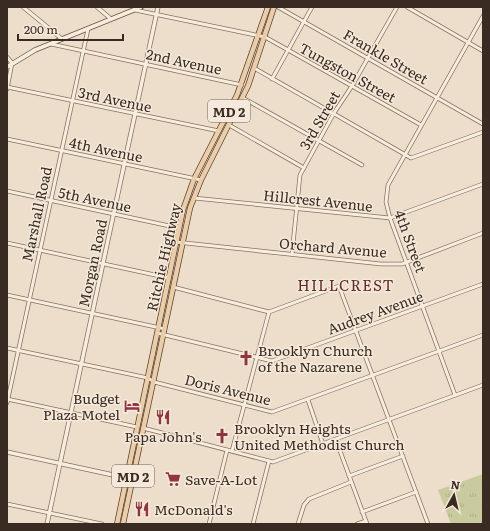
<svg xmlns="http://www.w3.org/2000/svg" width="490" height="531" font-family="Literata,serif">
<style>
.park{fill:url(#park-tufts)}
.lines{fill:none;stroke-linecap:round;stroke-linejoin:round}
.minor-casing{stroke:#887160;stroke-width:4.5}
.tertiary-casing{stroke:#887160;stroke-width:5}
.secondary-casing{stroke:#6a5243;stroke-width:5.5}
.primary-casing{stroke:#564034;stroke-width:6}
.minor{stroke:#f7edde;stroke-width:3}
.tertiary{stroke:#f7edde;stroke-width:3.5}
.secondary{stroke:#f7edde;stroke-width:4}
.primary{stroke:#ebcea7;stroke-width:4.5}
.labels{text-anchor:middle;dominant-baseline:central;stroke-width:3;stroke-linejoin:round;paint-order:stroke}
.shield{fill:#f4e9da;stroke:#726459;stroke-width:1}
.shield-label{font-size:13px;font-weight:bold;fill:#3a2b22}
.street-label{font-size:14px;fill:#3a2b22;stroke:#f4e9da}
.poi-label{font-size:14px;fill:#3a2b22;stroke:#f4e9da;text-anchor:start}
.neighbourhood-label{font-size:15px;letter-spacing:1px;fill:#632b25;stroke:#f4e9da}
</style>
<defs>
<pattern id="park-tufts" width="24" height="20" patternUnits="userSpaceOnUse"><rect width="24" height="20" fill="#caca9f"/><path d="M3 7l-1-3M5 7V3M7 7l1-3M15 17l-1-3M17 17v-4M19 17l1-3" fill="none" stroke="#aeae89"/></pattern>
</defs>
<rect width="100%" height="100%" fill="#ecdecb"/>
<polygon class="park" points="483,474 483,524 451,524 438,490"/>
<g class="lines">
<defs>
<g id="minor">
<polyline points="23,7 62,39"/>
<polyline points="97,7 111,19"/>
<polyline points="278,7 483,124"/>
<polyline points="407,7 483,51"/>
<polyline points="135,10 265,37 421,125"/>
<polyline points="51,44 242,85"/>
<polyline points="7,57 12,63 7,89"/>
<polyline points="254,68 411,158 483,132"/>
<polyline points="272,79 312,7"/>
<polyline points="7,87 219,131"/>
<polyline points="243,98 362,165"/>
<polyline points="229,125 304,168"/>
<polyline points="7,139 201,180"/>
<polyline points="7,191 179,228"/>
<polyline points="194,198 390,218 483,184"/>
<polyline points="176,242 381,264 402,264 483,233"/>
<polyline points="7,243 169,278"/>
<polyline points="292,254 300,175 334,113 352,86 397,7"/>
<polyline points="173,287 269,312 339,286 428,524"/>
<polyline points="7,295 165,329"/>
<polyline points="157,333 272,361 483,284"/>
<polyline points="7,348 148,378 154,382 272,412 483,335"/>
<polyline points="455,395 390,218 386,202 388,185 483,16"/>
<polyline points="7,399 137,427"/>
<polyline points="308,400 323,444"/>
<polyline points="7,403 88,29"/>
<polyline points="143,428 273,462 483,385"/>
<polyline points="336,440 367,524"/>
<polyline points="232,451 269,312"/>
<polyline points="349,476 403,456"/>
<polyline points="7,504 102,524"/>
<polyline points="362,512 416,492"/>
<polyline points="209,524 227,450"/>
<polyline points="253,524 269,461"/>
<polyline points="298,524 304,505 309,499 351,482"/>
<polyline points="357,524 366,521"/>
</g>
<g id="tertiary">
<polyline points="7,452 127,478"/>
<polyline points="47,524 158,7"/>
</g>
<polyline id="secondary" points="7,67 35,50 141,7"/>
<g id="primary">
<polyline points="117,524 183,210 194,179 237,95 268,7"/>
<polyline points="123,524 190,208 201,180 248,86 274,7"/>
</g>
</defs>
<use href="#minor" class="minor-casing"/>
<use href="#tertiary" class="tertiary-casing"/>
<use href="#secondary" class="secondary-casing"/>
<use href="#primary" class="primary-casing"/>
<use href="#minor" class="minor"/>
<use href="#tertiary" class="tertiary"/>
<use href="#secondary" class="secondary"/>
<use href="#primary" class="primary"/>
</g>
<defs>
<symbol id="church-bare" viewBox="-9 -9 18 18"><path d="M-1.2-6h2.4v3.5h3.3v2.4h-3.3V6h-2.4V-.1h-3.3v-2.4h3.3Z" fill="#923540" stroke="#f4e9da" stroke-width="2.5" paint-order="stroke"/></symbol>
<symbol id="hotel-bare" viewBox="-9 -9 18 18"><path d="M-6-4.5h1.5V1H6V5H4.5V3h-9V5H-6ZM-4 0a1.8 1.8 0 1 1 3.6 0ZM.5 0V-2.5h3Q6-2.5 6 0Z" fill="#923540" stroke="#f4e9da" stroke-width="2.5" paint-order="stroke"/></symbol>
<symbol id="restaurant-bare" viewBox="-9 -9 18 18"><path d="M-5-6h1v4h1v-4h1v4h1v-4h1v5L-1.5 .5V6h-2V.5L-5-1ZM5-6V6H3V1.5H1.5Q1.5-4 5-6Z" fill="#923540" stroke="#f4e9da" stroke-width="2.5" paint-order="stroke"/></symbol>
<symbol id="supermarket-bare" viewBox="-9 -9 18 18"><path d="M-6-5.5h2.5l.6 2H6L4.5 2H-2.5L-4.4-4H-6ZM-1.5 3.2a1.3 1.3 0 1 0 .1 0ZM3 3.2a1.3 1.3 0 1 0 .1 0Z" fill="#923540" stroke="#f4e9da" stroke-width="2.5" paint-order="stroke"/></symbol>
</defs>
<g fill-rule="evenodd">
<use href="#church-bare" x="235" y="347" width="22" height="22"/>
<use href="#hotel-bare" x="121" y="395" width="22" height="22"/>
<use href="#restaurant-bare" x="152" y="406" width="22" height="22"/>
<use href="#church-bare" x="211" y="425" width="22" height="22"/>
<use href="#supermarket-bare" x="162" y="468" width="22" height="22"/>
<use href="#restaurant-bare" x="131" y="498" width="22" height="22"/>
</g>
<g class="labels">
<g class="shield">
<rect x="208" y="100" width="42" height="22" rx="3"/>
<rect x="112" y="465" width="42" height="22" rx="3"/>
</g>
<g class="shield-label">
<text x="229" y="111">MD 2</text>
<text x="133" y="476">MD 2</text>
</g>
<g class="street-label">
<text transform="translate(386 56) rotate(30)">Frankle Street</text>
<text transform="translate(184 61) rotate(12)">2nd Avenue</text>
<text transform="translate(348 72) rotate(29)">Tungston Street</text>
<text transform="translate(115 99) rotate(12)">3rd Avenue</text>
<text transform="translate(319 120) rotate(-60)">3rd Street</text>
<text transform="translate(106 149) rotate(12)">4th Avenue</text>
<text transform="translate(95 199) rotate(12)">5th Avenue</text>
<text transform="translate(318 200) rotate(6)">Hillcrest Avenue</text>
<text transform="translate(36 214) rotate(-78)">Marshall Road</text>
<text transform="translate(411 241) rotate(70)">4th Street</text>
<text transform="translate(333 247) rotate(5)">Orchard Avenue</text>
<text transform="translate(163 257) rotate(-77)">Ritchie Highway</text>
<text transform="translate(92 263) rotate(-78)">Morgan Road</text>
<text transform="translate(375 312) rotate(-20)">Audrey Avenue</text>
<text transform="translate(228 389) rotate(14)">Doris Avenue</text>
</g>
<g class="poi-label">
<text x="258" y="350">Brooklyn Church<tspan x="258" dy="16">of the Nazarene</tspan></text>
<text x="120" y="398" text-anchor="end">Budget<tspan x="120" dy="16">Plaza Motel</tspan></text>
<text x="234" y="428">Brooklyn Heights<tspan x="234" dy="16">United Methodist Church</tspan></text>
<text x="163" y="436" text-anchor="middle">Papa John's</text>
<text x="185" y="479">Save-A-Lot</text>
<text x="154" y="509">McDonald's</text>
</g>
<g class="neighbourhood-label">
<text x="346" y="284">HILLCREST</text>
</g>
</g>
<rect width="490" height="531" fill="none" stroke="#3a2b22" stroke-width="16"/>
<g transform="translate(454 495) rotate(8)" stroke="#f4e9da" stroke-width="3" paint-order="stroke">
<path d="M0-3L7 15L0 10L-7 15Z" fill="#3a2b22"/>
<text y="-6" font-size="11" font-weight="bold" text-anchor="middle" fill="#3a2b22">N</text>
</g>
<path d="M18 34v6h105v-6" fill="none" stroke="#3a2b22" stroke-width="2"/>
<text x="24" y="34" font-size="12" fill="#3a2b22" stroke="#f4e9da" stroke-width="3" paint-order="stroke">200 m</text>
</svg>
